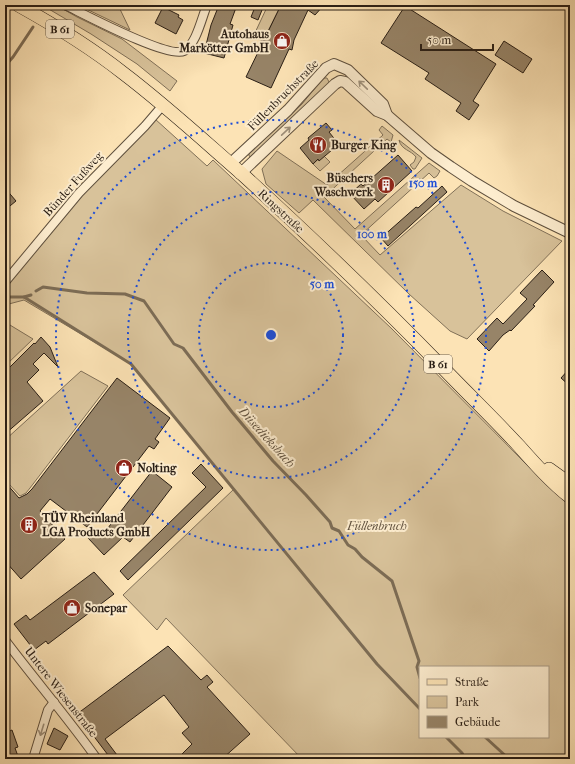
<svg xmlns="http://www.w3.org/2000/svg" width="575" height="764" font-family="'IM FELL French Canon',serif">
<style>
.green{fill:#d8c29a;stroke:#807058;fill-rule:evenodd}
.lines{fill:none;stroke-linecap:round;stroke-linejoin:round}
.stream{stroke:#7c6c55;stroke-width:3}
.building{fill:#978468;stroke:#291e15}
.minor-casing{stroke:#5e4f3d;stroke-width:10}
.tertiary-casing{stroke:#5e4f3d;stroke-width:12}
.primary-casing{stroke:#291e15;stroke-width:14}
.trunk-casing{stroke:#291e15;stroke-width:14}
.minor{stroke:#fdedcf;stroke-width:8}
.tertiary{stroke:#fdedcf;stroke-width:10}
.primary{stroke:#fce3b5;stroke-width:13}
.trunk{stroke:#fce3b5;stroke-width:13}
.oneway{stroke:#9e907b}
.ring{fill:none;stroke:#1d4ed8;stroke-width:2;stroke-dasharray:2 4}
.labels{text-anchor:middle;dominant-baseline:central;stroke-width:4;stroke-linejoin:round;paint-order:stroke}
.shield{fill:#fdedcf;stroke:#695c4d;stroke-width:1}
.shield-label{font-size:11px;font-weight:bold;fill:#291e15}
.poi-label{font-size:12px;font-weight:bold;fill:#291e15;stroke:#fdedcf;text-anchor:start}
.street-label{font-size:12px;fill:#291e15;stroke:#fdedcf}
.park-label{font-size:12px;font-style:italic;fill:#5e4f3d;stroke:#fdedcf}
.water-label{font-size:13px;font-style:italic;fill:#61523f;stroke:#fdedcf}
.centre{fill:#1d4ed8;stroke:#fdedcf;stroke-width:2}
.ring-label{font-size:12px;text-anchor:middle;font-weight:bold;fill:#1d4ed8;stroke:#fdedcf;stroke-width:4;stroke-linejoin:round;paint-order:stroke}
</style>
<rect width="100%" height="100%" fill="#fce3b5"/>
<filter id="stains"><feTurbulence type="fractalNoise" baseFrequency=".005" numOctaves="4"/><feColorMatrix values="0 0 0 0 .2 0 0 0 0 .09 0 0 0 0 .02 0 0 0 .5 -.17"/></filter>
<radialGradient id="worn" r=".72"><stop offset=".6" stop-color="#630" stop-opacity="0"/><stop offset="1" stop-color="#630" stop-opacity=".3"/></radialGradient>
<g class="green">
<polygon points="42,5 56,5 77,17 122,39 177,81 170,91 137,64 91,34"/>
<polygon points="78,5 118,5 130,30"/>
<polygon points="268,5 281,5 263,41 253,37"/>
<polygon points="324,78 327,78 329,82 328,85 251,157 249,156 249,154 302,104 320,82"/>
<path d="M155 119 207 166 213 160 391 328 535 473 570 503V759H302L166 618 157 630 123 595 234 489 131 364 24 300 5 305V285L81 194ZM420 667H548V737H420Z"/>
<polygon points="382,126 393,135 391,142 387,139 324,197 355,229 429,163 440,171 437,176 434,178 429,173 361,235 380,255 461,185 503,211 562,241 467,339 450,331 409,294 313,200 299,213 266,184 262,169 277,151 327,185 383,135 379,130"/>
<path d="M399 140 422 158 415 169H413L410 165 414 162 416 157C411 150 401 150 399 140Z"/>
<polygon points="323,155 330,162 320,171 313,164"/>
<polygon points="5,322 33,339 5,366"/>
<polygon points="81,371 108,386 30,488 26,493 20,496 8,483 5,485 5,440"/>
</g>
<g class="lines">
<g class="stream">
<polyline points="5,66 13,57 33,27"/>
<polyline points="36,291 43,287 87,293 125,294 144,301 174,344 183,348 232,412 273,461 306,495 330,522 332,528 339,531 348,545 355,549 362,557 392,581 419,661 417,667 420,678"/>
<polyline points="5,297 24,297 31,295"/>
<polyline points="24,297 131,364 377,664 420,709"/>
<polyline points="446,737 462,753 465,759"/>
<polyline points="485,737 509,759"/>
</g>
</g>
<g class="building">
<polygon points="219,5 237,5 230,24 233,25 224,58 204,53 211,25"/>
<polygon points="281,5 324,5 315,15 308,10 294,40 292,50 289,49 271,88 246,77"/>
<polygon points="405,6 496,64 473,101 479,105 469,120 456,111 461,103 425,79 429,73 381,43"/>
<polygon points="163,7 179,15 178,17 183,20 176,34 155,23"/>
<polygon points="255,7 262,10 258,20 251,17"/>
<polygon points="504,41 532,59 523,73 495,55"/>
<polygon points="326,123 332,130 329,132 337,142 330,148 332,150 319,161 318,159 313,164 300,148 309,140 308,138"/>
<polygon points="398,155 412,171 378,202 375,199 364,209 350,194 361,184 363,186"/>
<polygon points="442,186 447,192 388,246 381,238 416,207 418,208"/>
<polygon points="5,188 16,201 5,210"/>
<polygon points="542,270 554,282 533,305 535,306 511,331 510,330 503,335 489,351 477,339 497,318 503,324 527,299 520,293"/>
<polygon points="41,337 50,347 58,367 44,353 33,364 39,370 27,382 43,401 5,434 5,372 34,343 35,344"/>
<polygon points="570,368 570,386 561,378"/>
<polygon points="117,378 170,418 155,439 159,442 154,449 149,446 87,527 50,499 40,511 65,539 21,579 5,561 5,482 19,498 27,494 32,489"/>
<polygon points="201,464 223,488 128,580 120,571 206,487 192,473"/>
<polygon points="152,471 172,487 130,542 123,537 104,555 88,538 95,531 104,533"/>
<polygon points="94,572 114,594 48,644 46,641 34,650 14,624 26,615 30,620"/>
<polygon points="168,646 201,680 207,675 213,682 207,687 250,734 222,759 177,759 192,744 182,733 189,727 164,695 105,739 120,759 111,759 77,714"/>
<polygon points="54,728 68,736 60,750 47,744"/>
<polygon points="12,730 18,747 15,748 19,759 5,759 5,733"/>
</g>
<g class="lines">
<defs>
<g id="minor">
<path d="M65 5C84 14 168 59 184 51 196 45 202 17 207 5"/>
<polyline points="5,282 79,193 145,126 163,105"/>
<path d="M5 640C35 680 68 718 97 759"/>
<polyline points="33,759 48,710 54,702"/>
</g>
<g id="tertiary">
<polyline points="230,164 288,110 326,68 334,64 348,70 383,104 387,115"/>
<polyline points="241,173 335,84 340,81 345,82 377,111 387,115 431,153 451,167 472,181 514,206 570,233"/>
</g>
<path id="primary" d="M18 5C54 25 90 47 123 73 164 104 202 139 241 173"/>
<g id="trunk">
<path d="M241 173C311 237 379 302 445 370 470 396 495 420 519 446 535 464 551 482 570 497"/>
<polyline points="549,469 570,484"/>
</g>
</defs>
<use href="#minor" class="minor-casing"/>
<use href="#tertiary" class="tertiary-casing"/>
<use href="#primary" class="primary-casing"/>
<use href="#trunk" class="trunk-casing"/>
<use href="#minor" class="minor"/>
<use href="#tertiary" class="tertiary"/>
<use href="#primary" class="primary"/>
<use href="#trunk" class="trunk"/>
</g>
<defs><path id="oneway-shaft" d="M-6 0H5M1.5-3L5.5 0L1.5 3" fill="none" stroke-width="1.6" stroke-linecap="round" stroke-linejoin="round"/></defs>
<g class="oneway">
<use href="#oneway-shaft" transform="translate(363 85) rotate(-136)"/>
<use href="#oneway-shaft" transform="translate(286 131) rotate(-43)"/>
<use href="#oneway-shaft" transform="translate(42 730) rotate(107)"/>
</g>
<g class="ring">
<circle cx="271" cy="335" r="72"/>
<circle cx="271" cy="335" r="143"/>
<circle cx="271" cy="335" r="215"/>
</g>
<defs>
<symbol id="shop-disc" viewBox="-11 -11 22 22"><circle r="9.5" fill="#8f2418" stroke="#fdedcf"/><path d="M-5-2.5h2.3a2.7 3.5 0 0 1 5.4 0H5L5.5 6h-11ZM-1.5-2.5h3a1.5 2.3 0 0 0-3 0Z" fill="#fff"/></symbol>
<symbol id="restaurant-disc" viewBox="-11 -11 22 22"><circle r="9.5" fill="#8f2418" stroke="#fdedcf"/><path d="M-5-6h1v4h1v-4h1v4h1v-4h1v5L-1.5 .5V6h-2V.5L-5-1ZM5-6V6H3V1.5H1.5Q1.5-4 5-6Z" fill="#fff"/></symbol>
<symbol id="building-disc" viewBox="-11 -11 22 22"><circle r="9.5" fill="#8f2418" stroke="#fdedcf"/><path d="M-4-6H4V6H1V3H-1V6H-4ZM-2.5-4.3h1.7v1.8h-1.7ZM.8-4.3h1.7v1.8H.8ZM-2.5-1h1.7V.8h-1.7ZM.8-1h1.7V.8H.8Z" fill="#fff"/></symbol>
</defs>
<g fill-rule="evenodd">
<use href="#shop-disc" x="272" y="31" width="20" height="20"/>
<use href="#restaurant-disc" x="308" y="135" width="20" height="20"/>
<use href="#building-disc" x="376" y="175" width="20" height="20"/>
<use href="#shop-disc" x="114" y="458" width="20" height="20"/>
<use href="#building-disc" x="19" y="515" width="20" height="20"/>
<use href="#shop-disc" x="62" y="598" width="20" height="20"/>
</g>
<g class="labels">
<g class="shield">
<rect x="46" y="20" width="28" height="18" rx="3"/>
<rect x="424" y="355" width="28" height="18" rx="3"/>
</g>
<g class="shield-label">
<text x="60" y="29">B 61</text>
<text x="438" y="364">B 61</text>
</g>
<g class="poi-label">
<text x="269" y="34" text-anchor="end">Autohaus<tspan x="269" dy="14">Markötter GmbH</tspan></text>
<text x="331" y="145">Burger King</text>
<text x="373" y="178" text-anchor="end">Büschers<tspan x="373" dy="14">Waschwerk</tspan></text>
<text x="137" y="468">Nolting</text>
<text x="42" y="518">TÜV Rheinland<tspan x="42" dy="14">LGA Products GmbH</tspan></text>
<text x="85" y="608">Sonepar</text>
</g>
<g class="street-label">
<text transform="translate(283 95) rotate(-45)">Füllenbruchstraße</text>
<text transform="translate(73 184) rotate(-48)">Bünder Fußweg</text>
<text transform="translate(281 211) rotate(43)">Ringstraße</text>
<text transform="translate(61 692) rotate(52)">Untere Wiesenstraße</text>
</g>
<g class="park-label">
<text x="377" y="526">Füllenbruch</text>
</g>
<g class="water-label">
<text transform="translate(267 437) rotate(48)">Düsedieksbach</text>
</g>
</g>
<circle cx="271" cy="335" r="6" class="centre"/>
<g class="ring-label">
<text x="423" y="187">150 m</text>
<text x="372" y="238">100 m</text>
<text x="322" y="288">50 m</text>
</g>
<rect width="575" height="764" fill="none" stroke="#fce3b5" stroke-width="20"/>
<rect x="6" y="6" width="563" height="752" fill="none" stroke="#291e15" stroke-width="2"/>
<rect x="10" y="10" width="555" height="744" fill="none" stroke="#291e15"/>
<rect x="419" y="666" width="130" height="72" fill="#fdedcf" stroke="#a89a85"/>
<rect x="427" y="679" width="20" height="6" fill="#fce3b5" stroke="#a89a85"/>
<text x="455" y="686" font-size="12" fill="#291e15">Straße</text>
<rect x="427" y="696" width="20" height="12" fill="#d8c29a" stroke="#a89a85"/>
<text x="455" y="706" font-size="12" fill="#291e15">Park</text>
<rect x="427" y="716" width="20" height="12" fill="#978468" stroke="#a89a85"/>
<text x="455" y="726" font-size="12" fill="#291e15">Gebäude</text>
<path d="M421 44v6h72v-6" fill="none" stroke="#291e15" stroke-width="2"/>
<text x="427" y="44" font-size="12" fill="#291e15" stroke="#fdedcf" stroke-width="3" paint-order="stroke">50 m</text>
<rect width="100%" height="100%" filter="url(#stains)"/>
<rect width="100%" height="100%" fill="url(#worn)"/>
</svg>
